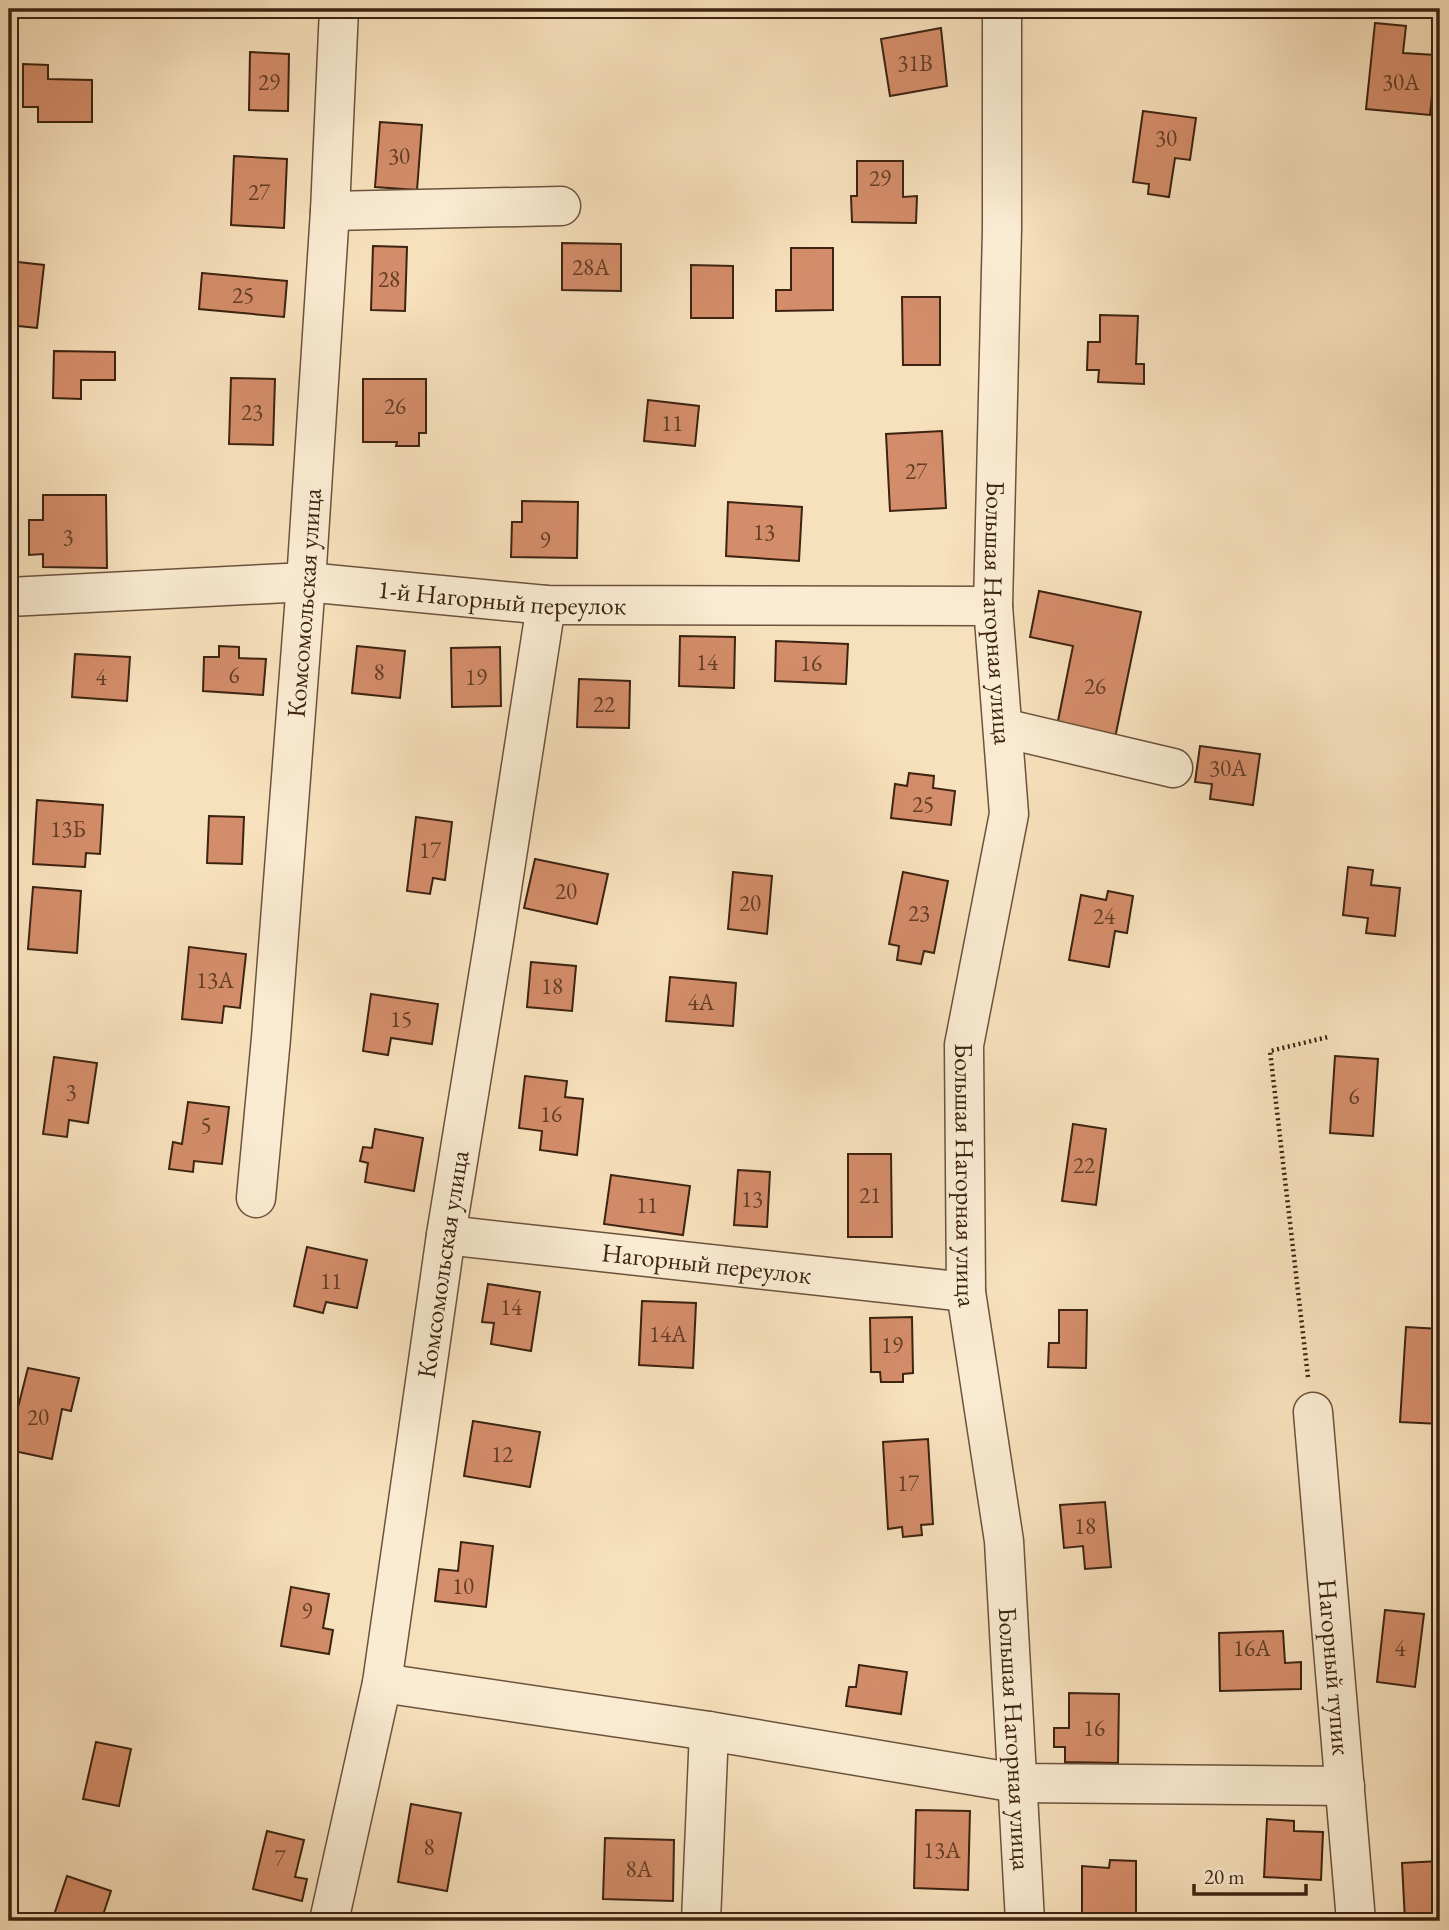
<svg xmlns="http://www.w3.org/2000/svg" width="1449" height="1930" font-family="'EB Garamond',serif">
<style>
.building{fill:#d48d6a;stroke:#3d2311;stroke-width:2}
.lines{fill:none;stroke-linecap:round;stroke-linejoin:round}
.minor-casing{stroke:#6c523c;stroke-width:41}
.path{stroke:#3d2311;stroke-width:4.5;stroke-dasharray:2 3.5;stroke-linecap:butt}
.minor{stroke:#faecd3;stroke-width:38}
.labels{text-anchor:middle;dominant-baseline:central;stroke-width:7;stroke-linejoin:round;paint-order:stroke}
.number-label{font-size:23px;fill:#633e27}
.street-label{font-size:26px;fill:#3d2311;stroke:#faecd3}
</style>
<rect width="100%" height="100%" fill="#f7e1bc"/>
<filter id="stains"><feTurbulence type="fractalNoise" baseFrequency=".00286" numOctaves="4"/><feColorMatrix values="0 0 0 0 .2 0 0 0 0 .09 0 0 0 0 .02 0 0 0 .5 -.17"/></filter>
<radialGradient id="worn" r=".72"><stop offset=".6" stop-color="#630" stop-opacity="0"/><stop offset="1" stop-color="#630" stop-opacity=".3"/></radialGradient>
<g class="building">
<polygon points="89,9 132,9 132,11 90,14"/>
<polygon points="1375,23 1406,26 1403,53 1436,55 1430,115 1366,109"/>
<polygon points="941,28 947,86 890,96 881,39"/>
<polygon points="250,52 289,54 288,111 249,110"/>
<polygon points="23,64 48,65 48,79 92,80 92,122 38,122 38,107 23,107"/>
<polygon points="1143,111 1196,118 1190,160 1175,158 1169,197 1148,194 1149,184 1133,182"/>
<polygon points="380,122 422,125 417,190 375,187"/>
<polygon points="234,156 287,159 284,228 231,225"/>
<polygon points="857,161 903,161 903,197 917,196 916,223 852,222 851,196 857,196"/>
<polygon points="562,243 621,244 621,291 562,290"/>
<polygon points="373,246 407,247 405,311 371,310"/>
<polygon points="791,248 833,248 833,310 776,311 776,290 791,290"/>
<polygon points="9,261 44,265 37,328 9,325"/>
<polygon points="691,265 733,266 733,318 691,318"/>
<polygon points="202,273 287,281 284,317 199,309"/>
<polygon points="902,297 940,297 940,365 903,365"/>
<polygon points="1100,315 1138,316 1136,364 1144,364 1144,384 1098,382 1099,370 1087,370 1088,342 1100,342"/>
<polygon points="54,351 115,352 115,380 81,380 81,399 53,398"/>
<polygon points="231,378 275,379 273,445 229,444"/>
<polygon points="363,379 426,379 426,433 419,433 419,446 396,446 397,442 363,442"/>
<polygon points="648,400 699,406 695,446 644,441"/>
<polygon points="942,431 946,508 890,511 886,434"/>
<polygon points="43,495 106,495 107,568 43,567 43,554 29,555 29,520 43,520"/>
<polygon points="522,501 578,502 577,558 511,557 512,522 522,522"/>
<polygon points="728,502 802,507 799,561 726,556"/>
<polygon points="1039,591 1141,612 1115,738 1057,726 1073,646 1030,637"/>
<polygon points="680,636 735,637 734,688 679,686"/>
<polygon points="776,641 848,644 846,684 775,681"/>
<polygon points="219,646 239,647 239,658 266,659 263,695 203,691 204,657 219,657"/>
<polygon points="357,646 405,651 400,698 352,693"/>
<polygon points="500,647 501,706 452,707 451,648"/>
<polygon points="75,654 130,657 127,701 72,697"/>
<polygon points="579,679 630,681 629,728 577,727"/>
<polygon points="1200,746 1260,754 1253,805 1210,799 1212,784 1195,782"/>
<polygon points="909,773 934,776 933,788 955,791 951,825 891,818 895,784 907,786"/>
<polygon points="37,800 103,805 100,854 86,853 85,867 33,864"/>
<polygon points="209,816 244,817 242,864 207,863"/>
<polygon points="416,817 452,822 445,880 433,878 430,894 407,891"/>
<polygon points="535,859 608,874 597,924 524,908"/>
<polygon points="1348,867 1373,870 1371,885 1400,888 1395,936 1366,933 1368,918 1343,915"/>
<polygon points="733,872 772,876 767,934 728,929"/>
<polygon points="903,872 948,881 934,953 924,951 921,964 897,960 899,946 889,944"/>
<polygon points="33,887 81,891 77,953 28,949"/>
<polygon points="1108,891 1133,896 1127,933 1115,931 1109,967 1069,960 1081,895 1106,900"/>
<polygon points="189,947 246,954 240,1008 224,1006 222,1023 182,1019"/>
<polygon points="531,962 576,966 572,1011 527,1007"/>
<polygon points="670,977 736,983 733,1026 666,1021"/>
<polygon points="371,994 438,1004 432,1044 391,1038 388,1055 363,1051"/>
<polygon points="1335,1056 1378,1059 1373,1136 1330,1133"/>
<polygon points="54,1057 97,1063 88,1123 69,1120 67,1137 43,1134"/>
<polygon points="525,1076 567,1081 565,1097 583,1099 577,1155 540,1150 542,1131 519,1128"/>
<polygon points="188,1102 229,1107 222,1164 194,1161 193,1172 169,1169 173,1142 182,1144"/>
<polygon points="1073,1124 1106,1129 1096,1205 1062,1201"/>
<polygon points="375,1129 423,1138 414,1191 365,1182 368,1163 360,1161 363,1147 372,1148"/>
<polygon points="848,1154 891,1154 892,1237 848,1237"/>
<polygon points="738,1170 770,1172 767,1227 734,1225"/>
<polygon points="611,1175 690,1186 683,1235 604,1224"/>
<polygon points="307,1247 367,1260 357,1308 326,1302 323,1313 294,1306"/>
<polygon points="488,1284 540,1292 531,1351 491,1344 494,1323 482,1322"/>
<polygon points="642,1301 696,1303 693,1368 639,1365"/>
<polygon points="1059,1310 1087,1310 1086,1368 1048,1367 1049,1343 1059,1343"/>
<polygon points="912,1317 913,1373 903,1374 903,1382 881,1382 880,1372 871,1372 870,1318"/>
<polygon points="1406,1327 1440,1329 1440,1424 1400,1422"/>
<polygon points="28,1368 79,1378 71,1411 62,1409 52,1459 9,1450 9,1422 14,1423"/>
<polygon points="473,1421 540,1432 530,1487 464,1476"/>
<polygon points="928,1439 933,1524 921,1525 922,1535 903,1537 902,1527 888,1529 883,1442"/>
<polygon points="1105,1502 1111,1567 1085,1569 1083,1546 1064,1548 1060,1505"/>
<polygon points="461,1542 493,1546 486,1607 435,1601 439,1569 458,1571"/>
<polygon points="291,1587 329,1594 323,1628 333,1630 329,1654 281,1646"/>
<polygon points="1385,1610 1424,1614 1415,1687 1377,1682"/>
<polygon points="1283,1631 1285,1663 1301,1662 1301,1689 1220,1691 1219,1633"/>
<polygon points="859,1665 907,1672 901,1714 846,1706 849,1687 856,1687"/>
<polygon points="1069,1693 1119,1694 1118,1763 1065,1762 1065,1747 1054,1747 1054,1728 1069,1728"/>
<polygon points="96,1742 131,1749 119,1806 83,1799"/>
<polygon points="411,1804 461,1813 447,1891 398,1882"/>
<polygon points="916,1810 970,1811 968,1890 914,1888"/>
<polygon points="1267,1819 1294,1821 1294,1831 1323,1832 1321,1880 1264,1877"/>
<polygon points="267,1831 304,1840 295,1877 307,1879 302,1901 253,1889"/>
<polygon points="605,1838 674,1840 673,1901 603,1899"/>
<polygon points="1110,1860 1136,1861 1136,1921 1082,1921 1082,1866 1109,1868"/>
<polygon points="1440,1861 1440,1921 1405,1921 1402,1863"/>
<polygon points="67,1876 111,1891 101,1921 52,1921"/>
</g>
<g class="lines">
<defs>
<g id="minor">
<path id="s1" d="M1002 9V229L993 606 1009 814 964 1045 966 1292 1004 1541 1025 1921"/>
<polyline points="330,211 561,206"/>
<path id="s2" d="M9 597 306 582 546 605 993 606"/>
<polyline points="1003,728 1173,768"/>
<path id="s3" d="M256 1198 271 1038 306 582 330 211 339 9"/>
<path id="s4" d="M446 1235 966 1292"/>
<path id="s5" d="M1313 1412 1356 1921"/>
<polyline points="382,1683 709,1731 1017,1783 1345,1786"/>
<path id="s6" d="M329 1921 382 1683 446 1235 494 940 546 605"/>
<polyline points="701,1921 709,1731"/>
</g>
</defs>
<use href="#minor" class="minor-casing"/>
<polyline class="path" points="1308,1377 1270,1051 1328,1037"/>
<use href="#minor" class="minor"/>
</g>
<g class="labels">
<g class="number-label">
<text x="915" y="63">31В</text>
<text x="269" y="82">29</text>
<text x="1401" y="82">30А</text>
<text x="1166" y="138">30</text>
<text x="399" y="156">30</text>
<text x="880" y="178">29</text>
<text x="259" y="192">27</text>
<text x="591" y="267">28А</text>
<text x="389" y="279">28</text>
<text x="243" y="295">25</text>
<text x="395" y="406">26</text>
<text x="252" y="412">23</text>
<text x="672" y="423">11</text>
<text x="916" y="471">27</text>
<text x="764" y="532">13</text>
<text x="68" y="537">3</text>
<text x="545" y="540">9</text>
<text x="707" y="662">14</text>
<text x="811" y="663">16</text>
<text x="379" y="672">8</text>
<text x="234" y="675">6</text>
<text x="101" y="677">4</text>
<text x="476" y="677">19</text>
<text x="1095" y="686">26</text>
<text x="604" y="704">22</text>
<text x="1228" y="768">30А</text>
<text x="923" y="804">25</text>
<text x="68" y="829">13Б</text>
<text x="430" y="850">17</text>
<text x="566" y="891">20</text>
<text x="750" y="903">20</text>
<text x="919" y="913">23</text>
<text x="1104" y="916">24</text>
<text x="215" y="980">13А</text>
<text x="552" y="986">18</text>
<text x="701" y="1002">4А</text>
<text x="401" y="1019">15</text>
<text x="71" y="1092">3</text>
<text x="1354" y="1096">6</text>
<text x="551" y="1114">16</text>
<text x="206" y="1125">5</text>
<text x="1084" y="1165">22</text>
<text x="870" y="1195">21</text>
<text x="752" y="1199">13</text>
<text x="647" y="1205">11</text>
<text x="331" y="1281">11</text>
<text x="511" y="1307">14</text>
<text x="668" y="1334">14А</text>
<text x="892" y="1345">19</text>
<text x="38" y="1417">20</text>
<text x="502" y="1454">12</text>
<text x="908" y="1483">17</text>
<text x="1085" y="1526">18</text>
<text x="463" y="1586">10</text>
<text x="307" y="1611">9</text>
<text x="1252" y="1648">16А</text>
<text x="1400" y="1648">4</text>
<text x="1094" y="1728">16</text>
<text x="429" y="1847">8</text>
<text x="942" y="1850">13А</text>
<text x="280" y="1858">7</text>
<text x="639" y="1869">8А</text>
</g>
<g class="street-label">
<text stroke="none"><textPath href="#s2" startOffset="494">1-й Нагорный переулок</textPath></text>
<text stroke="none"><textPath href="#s3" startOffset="597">Комсомольская улица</textPath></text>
<text stroke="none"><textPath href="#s1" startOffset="604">Большая Нагорная улица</textPath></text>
<text stroke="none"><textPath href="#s1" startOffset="1171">Большая Нагорная улица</textPath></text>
<text stroke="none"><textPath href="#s4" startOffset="262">Нагорный переулок</textPath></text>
<text stroke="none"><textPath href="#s6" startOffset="667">Комсомольская улица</textPath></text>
<text stroke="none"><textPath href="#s5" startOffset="256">Нагорный тупик</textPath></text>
<text stroke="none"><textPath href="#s1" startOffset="1738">Большая Нагорная улица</textPath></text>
</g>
</g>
<rect width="1449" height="1930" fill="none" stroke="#f7e1bc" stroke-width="35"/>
<rect x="10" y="10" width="1428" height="1909" fill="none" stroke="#3d2311" stroke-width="3.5"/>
<rect x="18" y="18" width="1414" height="1895" fill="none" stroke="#3d2311" stroke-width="2"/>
<path d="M1194 1884v10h112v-10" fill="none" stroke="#3d2311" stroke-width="3.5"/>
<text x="1204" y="1884" font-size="21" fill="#3d2311" stroke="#faecd3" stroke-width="5" paint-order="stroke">20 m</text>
<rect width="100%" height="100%" filter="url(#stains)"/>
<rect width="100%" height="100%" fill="url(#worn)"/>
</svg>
